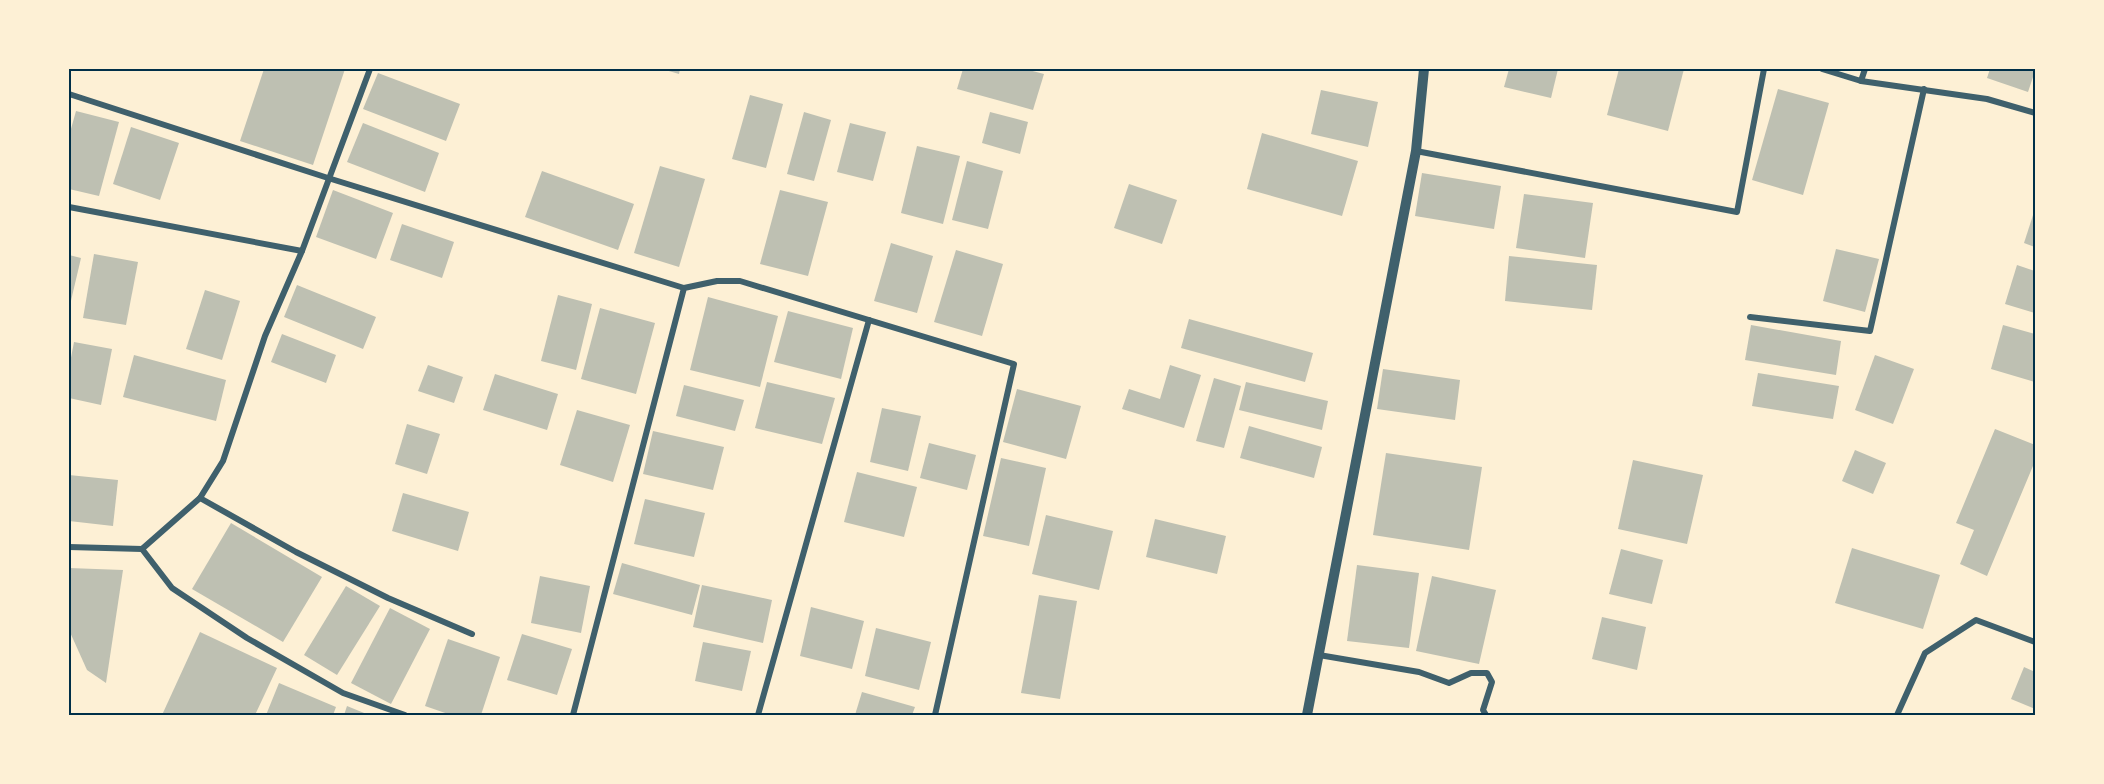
<svg xmlns="http://www.w3.org/2000/svg" width="2104" height="784" font-family="'DM Sans',sans-serif">
<style>
.building{fill:#bec0b2}
.lines{fill:none;stroke-linecap:round;stroke-linejoin:round}
.minor{stroke:#3f606c;stroke-width:6}
.tertiary{stroke:#3f606c;stroke-width:10}
.neatline{fill:none;stroke:#003049;stroke-width:2}
</style>
<rect width="100%" height="100%" fill="#fdf0d5"/>
<g class="building">
<polygon points="264,69 345,69 313,165 240,141"/>
<polygon points="662,69 680,69 679,74"/>
<polygon points="963,69 1025,69 1044,74 1033,110 957,89"/>
<polygon points="1509,69 1558,69 1551,98 1504,87"/>
<polygon points="1619,69 1684,69 1668,131 1607,115"/>
<polygon points="1990,69 2035,69 2035,71 2028,92 1987,78"/>
<polygon points="378,73 460,104 446,141 363,109"/>
<polygon points="1778,89 1829,103 1803,195 1752,180"/>
<polygon points="1321,90 1378,102 1368,147 1311,134"/>
<polygon points="750,95 783,104 766,168 732,159"/>
<polygon points="76,111 119,122 99,196 69,189 69,136"/>
<polygon points="804,112 831,120 814,181 787,174"/>
<polygon points="990,112 1028,122 1020,154 982,143"/>
<polygon points="363,123 439,153 425,192 347,162"/>
<polygon points="850,123 886,132 873,181 837,172"/>
<polygon points="131,127 179,143 160,200 113,184"/>
<polygon points="1262,133 1358,161 1342,216 1247,189"/>
<polygon points="917,146 960,156 943,224 901,213"/>
<polygon points="967,161 1003,171 988,229 952,220"/>
<polygon points="660,166 705,179 679,267 634,253"/>
<polygon points="542,171 634,204 618,250 525,217"/>
<polygon points="1422,173 1501,186 1494,229 1415,216"/>
<polygon points="1129,184 1177,200 1162,244 1114,228"/>
<polygon points="333,190 393,213 376,259 316,237"/>
<polygon points="780,190 828,202 808,276 760,264"/>
<polygon points="1524,194 1593,203 1585,258 1516,248"/>
<polygon points="2035,209 2035,247 2024,243"/>
<polygon points="402,224 454,242 442,278 390,260"/>
<polygon points="891,243 933,256 917,313 874,301"/>
<polygon points="1836,249 1879,259 1865,312 1823,301"/>
<polygon points="956,250 1003,264 982,336 934,322"/>
<polygon points="94,254 138,262 126,325 83,318"/>
<polygon points="69,255 81,258 70,305 69,305"/>
<polygon points="1509,256 1597,265 1592,310 1505,301"/>
<polygon points="2017,265 2035,271 2035,313 2005,304"/>
<polygon points="297,285 376,317 363,349 284,317"/>
<polygon points="205,290 240,301 222,360 186,349"/>
<polygon points="558,295 592,304 576,370 541,361"/>
<polygon points="708,297 778,316 760,387 690,370"/>
<polygon points="600,308 655,323 636,394 581,379"/>
<polygon points="788,311 853,328 841,379 774,362"/>
<polygon points="1189,319 1313,353 1305,382 1181,348"/>
<polygon points="1751,325 1841,341 1836,375 1745,360"/>
<polygon points="2003,325 2035,334 2035,382 1991,369"/>
<polygon points="282,334 336,355 326,383 271,362"/>
<polygon points="74,342 112,349 101,405 69,398 69,368"/>
<polygon points="134,355 226,380 216,421 123,397"/>
<polygon points="1875,355 1914,369 1893,424 1855,410"/>
<polygon points="428,365 463,377 454,403 418,391"/>
<polygon points="1170,365 1201,375 1184,428 1122,409 1129,389 1160,399"/>
<polygon points="1383,369 1460,380 1455,420 1377,409"/>
<polygon points="1758,373 1839,386 1833,419 1752,406"/>
<polygon points="495,374 558,394 547,430 483,410"/>
<polygon points="1214,378 1241,386 1224,448 1196,441"/>
<polygon points="767,382 835,398 822,444 755,428"/>
<polygon points="1246,382 1328,401 1322,430 1239,410"/>
<polygon points="684,385 744,400 735,431 676,416"/>
<polygon points="1017,389 1081,406 1066,459 1003,442"/>
<polygon points="882,408 921,416 908,471 870,462"/>
<polygon points="577,410 630,425 613,482 560,465"/>
<polygon points="407,424 440,434 427,474 395,464"/>
<polygon points="1249,426 1322,447 1314,478 1240,458"/>
<polygon points="1995,429 2035,445 2035,461 1987,576 1960,564 1974,530 1956,523"/>
<polygon points="653,431 724,447 713,490 643,474"/>
<polygon points="929,443 976,455 967,490 920,478"/>
<polygon points="1855,450 1886,463 1873,494 1842,481"/>
<polygon points="1386,453 1482,467 1469,550 1373,535"/>
<polygon points="1001,458 1046,468 1029,546 983,536"/>
<polygon points="1633,460 1703,475 1687,544 1618,529"/>
<polygon points="857,472 917,487 904,537 844,522"/>
<polygon points="69,475 118,480 113,526 69,521"/>
<polygon points="403,493 469,512 458,551 392,531"/>
<polygon points="645,499 705,513 694,557 634,544"/>
<polygon points="1046,515 1113,531 1099,590 1032,574"/>
<polygon points="1155,519 1226,536 1217,574 1146,557"/>
<polygon points="231,523 322,577 283,642 192,589"/>
<polygon points="1852,548 1940,575 1923,629 1835,603"/>
<polygon points="1621,549 1663,560 1652,604 1609,594"/>
<polygon points="622,563 700,585 692,615 613,594"/>
<polygon points="1357,565 1419,573 1409,648 1347,641"/>
<polygon points="69,568 123,570 106,683 87,670 69,630"/>
<polygon points="540,576 590,586 581,633 531,623"/>
<polygon points="1432,576 1496,590 1479,664 1416,651"/>
<polygon points="702,585 772,600 763,643 693,627"/>
<polygon points="346,586 380,606 337,675 304,655"/>
<polygon points="1039,595 1077,601 1060,699 1021,693"/>
<polygon points="811,607 864,621 852,669 800,656"/>
<polygon points="390,608 430,629 391,704 351,683"/>
<polygon points="1602,617 1646,627 1637,670 1592,659"/>
<polygon points="876,628 931,642 919,690 865,676"/>
<polygon points="200,632 277,668 255,715 162,715"/>
<polygon points="522,634 572,649 557,695 507,680"/>
<polygon points="448,639 500,657 481,715 451,715 425,706"/>
<polygon points="703,642 751,651 742,691 695,681"/>
<polygon points="2024,667 2035,672 2035,709 2011,699"/>
<polygon points="279,683 336,707 333,715 266,715"/>
<polygon points="862,692 915,707 912,715 855,715"/>
<polygon points="347,706 369,715 344,715"/>
</g>
<g class="lines">
<g class="minor">
<polyline points="1822,69 1861,81 1987,99 2035,113"/>
<polyline points="1861,81 1865,69"/>
<polyline points="69,94 328,178 684,288"/>
<polyline points="1416,151 1737,212 1764,69"/>
<polyline points="69,207 302,251"/>
<polyline points="1750,317 1870,331 1924,89"/>
<polyline points="200,498 296,552 388,598 472,634"/>
<polyline points="69,547 142,549 200,498 223,461 265,336 302,251 370,69"/>
<polyline points="142,549 172,588 247,638 343,693 405,715"/>
<polyline points="1319,655 1419,672 1449,683 1471,673 1487,673 1492,682 1483,710 1486,715"/>
<polyline points="573,715 684,288 717,281 740,281 1014,364 935,715"/>
<polyline points="758,715 869,320"/>
<polyline points="1897,715 1925,653 1976,620 2035,642"/>
</g>
<polyline class="tertiary" points="1307,715 1416,151 1424,69"/>
</g>
<rect width="2104" height="784" fill="none" stroke="#fdf0d5" stroke-width="141"/>
<rect x="70" y="70" width="1964" height="644" class="neatline"/>
</svg>
